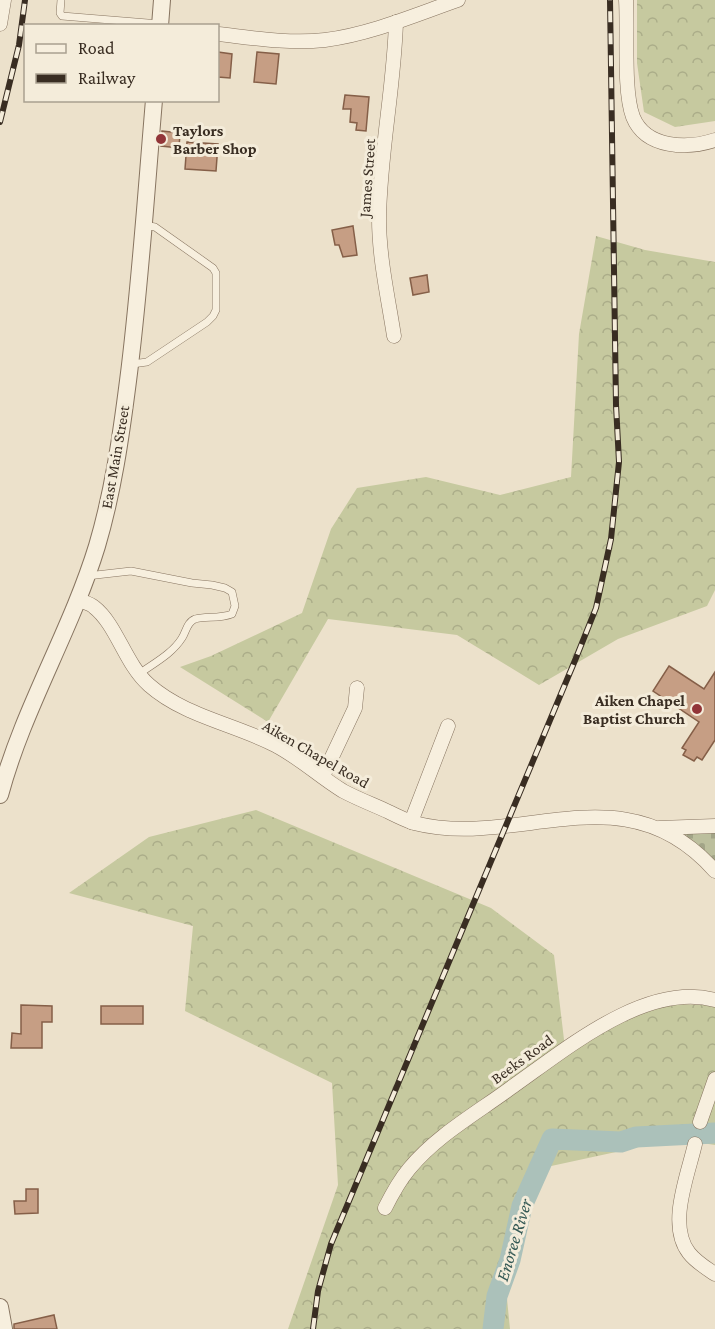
<svg xmlns="http://www.w3.org/2000/svg" width="715" height="1329" font-family="'Crimson Pro',serif">
<style>
.forest{fill:url(#forest-crowns)}
.cemetery{fill:url(#cemetery-stones)}
.lines{fill:none;stroke-linecap:round;stroke-linejoin:round}
.river{stroke:#abc1ba;stroke-width:21}
.building{fill:#c69e84;stroke:#855f48;stroke-width:1.5}
.service-casing{stroke:#877460;stroke-width:8}
.minor-casing{stroke:#877460;stroke-width:15}
.tertiary-casing{stroke:#877460;stroke-width:18}
.service{stroke:#f7efde;stroke-width:7}
.minor{stroke:#f7efde;stroke-width:14}
.tertiary{stroke:#f7efde;stroke-width:16}
.rail-casing{stroke:#392d22;stroke-width:6}
.rail{stroke:#f4ecda;stroke-width:4;stroke-dasharray:11;stroke-linecap:butt}
.poi-dot{fill:#923538;stroke:#f4ecda;stroke-width:2}
.labels{text-anchor:middle;dominant-baseline:central;stroke-width:6;stroke-linejoin:round;paint-order:stroke}
.poi-label{font-size:16px;font-weight:bold;fill:#392d22;stroke:#f4ecda;text-anchor:start}
.street-label{font-size:16px;fill:#392d22;stroke:#f4ecda}
.water-label{font-size:18px;font-style:italic;fill:#335854;stroke:#f4ecda}
</style>
<defs>
<pattern id="forest-crowns" width="20" height="18" patternUnits="userSpaceOnUse" patternTransform="scale(1.5)"><rect width="20" height="18" fill="#c6c99f"/><path d="M2 6a3 3 0 1 1 6 0M12 15a3 3 0 1 1 6 0" fill="none" stroke="#abad89"/></pattern>
<pattern id="cemetery-stones" width="16" height="16" patternUnits="userSpaceOnUse" patternTransform="scale(1.5)"><rect width="16" height="16" fill="#bcbf9d"/><path d="M2 7V4a2 2 0 0 1 4 0v3zM10 15v-3a2 2 0 0 1 4 0v3z" fill="#a2a487"/></pattern>
</defs>
<rect width="100%" height="100%" fill="#ece1cb"/>
<g class="forest">
<polygon points="637,0 715,0 715,121 675,127 644,112 637,63"/>
<polygon points="596,236 645,250 715,262 715,590 707,606 618,639 539,685 457,635 328,619 268,722 180,667 211,656 302,613 331,529 357,488 426,477 500,495 571,477 579,334"/>
<polygon points="256,810 491,908 554,955 565,1048 663,1004 715,1005 715,1145 676,1139 542,1168 506,1289 510,1329 288,1329 338,1185 332,1083 185,1011 193,926 69,893 149,837"/>
</g>
<polygon class="cemetery" points="715,829 715,862 698,845 677,832"/>
<g class="lines">
<polyline class="river" points="493,1329 497,1296 510,1260 522,1206 552,1139 621,1142 636,1137 715,1133"/>
</g>
<g class="building">
<polygon points="218,52 232,54 230,78 218,77"/>
<polygon points="257,52 279,54 276,84 254,82"/>
<polygon points="345,95 369,97 366,131 356,130 357,123 350,122 351,109 343,109"/>
<polygon points="162,131 180,133 179,148 161,146"/>
<polygon points="187,142 218,144 216,171 185,169"/>
<polygon points="353,226 357,255 343,257 339,245 335,245 332,230"/>
<polygon points="427,275 429,292 413,295 410,278"/>
<polygon points="669,666 704,689 715,672 715,740 702,760 697,757 694,761 683,755 686,750 682,748 699,722 653,691"/>
<polygon points="21,1005 52,1006 52,1022 42,1022 42,1048 11,1048 12,1033 21,1034"/>
<rect x="101" y="1006" width="42" height="18"/>
<polygon points="26,1189 38,1189 38,1213 15,1214 14,1201 26,1201"/>
<polygon points="54,1315 57,1329 14,1329 14,1324"/>
</g>
<g class="lines">
<defs>
<g id="service">
<polyline points="61,0 60,13 62,16 160,24"/>
<polyline points="132,364 147,362 207,322 213,316 216,310 216,273 213,268 155,227 144,225"/>
<path d="M87 576 131 571 192 583 212 585 225 588 232 592 235 606 232 614C219 619 206 616 195 619 187 622 186 632 182 638 172 654 154 663 139 674"/>
</g>
<g id="minor">
<path d="M626 0C628 30 623 91 633 117 646 149 688 149 715 140"/>
<polyline points="0,24 4,0"/>
<path d="M218 34C253 38 289 44 325 40 371 34 415 15 458 0"/>
<path d="M394 336C388 297 379 258 379 218 380 152 394 88 396 22"/>
<path d="M78 600C83 602 90 603 94 607 117 625 125 664 149 685 184 716 234 724 275 745 300 758 320 777 343 791 358 799 374 805 389 812 397 816 405 820 414 823 519 850 624 768 715 871"/>
<polyline points="323,776 355,708 357,688"/>
<polyline points="411,822 448,726"/>
<polyline points="659,828 715,826"/>
<polyline points="700,1122 715,1079"/>
<path d="M695 1144C688 1175 667 1225 689 1253 696 1262 706 1268 715 1274"/>
<path d="M385 1208C392 1194 399 1181 409 1169 437 1135 477 1113 512 1087 565 1050 646 981 715 1000"/>
</g>
<g id="tertiary">
<polyline points="160,26 162,0"/>
<path d="M0 795C23 709 71 631 97 546 113 492 121 436 128 381 140 288 146 194 154 100"/>
<polyline points="0,1307 4,1329"/>
</g>
</defs>
<use href="#service" class="service-casing"/>
<use href="#minor" class="minor-casing"/>
<use href="#tertiary" class="tertiary-casing"/>
<use href="#service" class="service"/>
<use href="#minor" class="minor"/>
<use href="#tertiary" class="tertiary"/>
<defs>
<g id="rail">
<polyline points="0,122 19,45 25,0"/>
<polyline points="313,1329 318,1291 331,1244 576,658 596,608 611,539 619,462 616,405 610,0"/>
</g>
</defs>
<use href="#rail" class="rail-casing"/>
<use href="#rail" class="rail"/>
</g>
<g class="poi-dot">
<circle cx="161" cy="139" r="6"/>
<circle cx="697" cy="709" r="6"/>
</g>
<g class="labels">
<g class="poi-label">
<text x="173" y="130">Taylors<tspan x="173" dy="18">Barber Shop</tspan></text>
<text x="685" y="700" text-anchor="end">Aiken Chapel<tspan x="685" dy="18">Baptist Church</tspan></text>
</g>
<g class="street-label">
<text transform="translate(367 178) rotate(-86)">James Street</text>
<text transform="translate(115 457) rotate(-80)">East Main Street</text>
<text transform="translate(316 754) rotate(30)">Aiken Chapel Road</text>
<text transform="translate(522 1059) rotate(-36)">Beeks Road</text>
</g>
<g class="water-label">
<text transform="translate(514 1240) rotate(-73)">Enoree River</text>
</g>
</g>
<rect x="24" y="24" width="195" height="78" fill="#f4ecda" stroke="#a9a090" stroke-width="1.5"/>
<rect x="36" y="44" width="30" height="9" fill="#f7efde" stroke="#a9a090" stroke-width="1.5"/>
<text x="78" y="54" font-size="18" fill="#392d22">Road</text>
<rect x="36" y="74" width="30" height="9" fill="#392d22" stroke="#a9a090" stroke-width="1.5"/>
<text x="78" y="84" font-size="18" fill="#392d22">Railway</text>
</svg>
